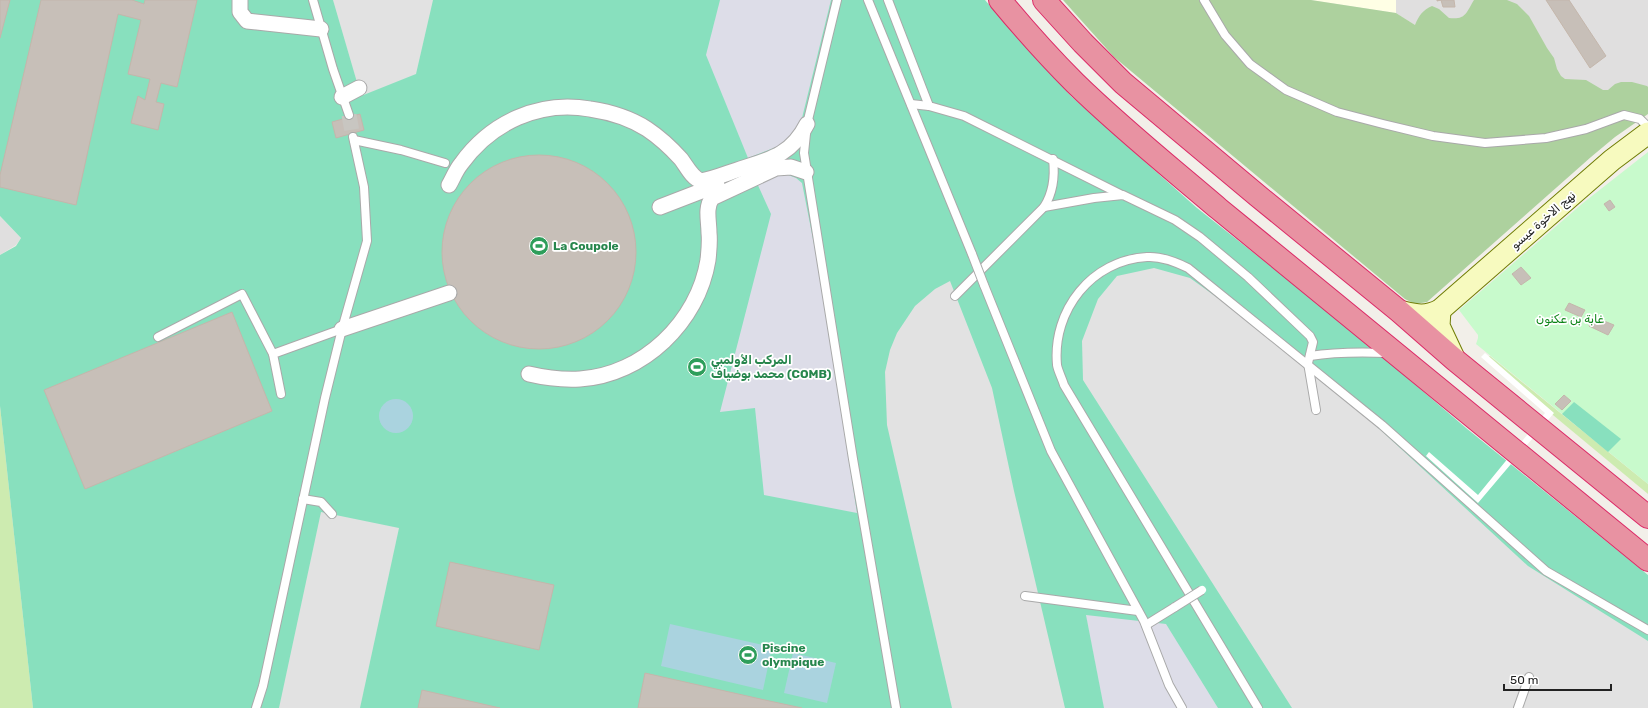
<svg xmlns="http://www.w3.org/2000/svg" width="1648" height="708" font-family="Rubik,Vazirmatn,sans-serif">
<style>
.residential{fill:#e0dfdf}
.education{fill:#ffffe5}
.grass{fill:#cdebb0}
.forest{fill:#add19e}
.park{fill:#c8facc}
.pitch{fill:#88e0be}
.parking{fill:#e2e2e2}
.plaza{fill:#dddde8}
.water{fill:#aad3df}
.pier{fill:#fff}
.building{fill:#c7bfb8;stroke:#c4b6ab}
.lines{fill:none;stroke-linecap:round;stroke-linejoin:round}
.street-tunnel{stroke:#c8c6c1;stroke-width:15;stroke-dasharray:15 8;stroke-linecap:butt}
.lane-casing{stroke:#a9a9a9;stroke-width:10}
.street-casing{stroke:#a9a9a9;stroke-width:17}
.secondary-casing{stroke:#707d05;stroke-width:23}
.highway-casing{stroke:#dc2a67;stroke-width:24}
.lane{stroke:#fff;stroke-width:8}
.street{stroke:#fff;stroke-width:15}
.secondary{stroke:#f7fabf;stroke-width:21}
.highway{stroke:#e892a2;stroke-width:22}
.lane-bridge-casing{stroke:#a9a9a9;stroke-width:10;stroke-linecap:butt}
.lane-bridge{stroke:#fff;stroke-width:8}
.labels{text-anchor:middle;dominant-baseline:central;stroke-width:3.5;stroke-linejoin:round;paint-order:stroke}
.street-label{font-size:12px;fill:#222;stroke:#fff}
.leisure-label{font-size:12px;font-weight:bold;fill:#27864d;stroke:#fff;text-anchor:start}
.park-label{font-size:12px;fill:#0c8416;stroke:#fff}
</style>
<rect width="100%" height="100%" fill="#f2efe9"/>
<g class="residential">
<polygon points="1396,0 1648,0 1648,102 1461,55 1396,13"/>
<polygon points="0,216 21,238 16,245 0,255"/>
</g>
<polygon class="education" points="1311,0 1396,0 1396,13"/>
<g class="grass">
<polygon points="1490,356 1648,484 1648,494 1489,362 1488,357"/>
<polygon points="0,406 33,708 0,708"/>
</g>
<path class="forest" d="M1063 0H1311L1396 13 1415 25C1419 15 1423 10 1432 6L1439 9 1449 18C1466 20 1466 13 1474 0H1507L1517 4 1529 16 1547 48 1554 58 1557 69 1561 76 1565 79 1586 80 1603 90H1608L1615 84 1621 82H1632L1647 86 1648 87V114L1615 137 1591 157 1427 302 1415 304 1405 299 1114 57Z"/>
<polygon class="park" points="1648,152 1648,484 1476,344 1478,338 1478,335 1459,310 1583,203"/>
<g class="pitch">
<polygon points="0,0 985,0 1031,53 1072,97 1197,208 1350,329 1466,428 1648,575 1648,708 33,708 0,406 0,255 16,246 21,238 0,216"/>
<polygon points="1574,402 1621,439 1608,452 1562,414"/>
</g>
<g class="parking">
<polygon points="333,0 433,0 416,74 361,96"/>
<polygon points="1154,268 1190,278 1308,363 1528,566 1648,641 1648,708 1292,708 1083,380 1082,341 1098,299 1117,276"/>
<polygon points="950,281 992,388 1014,491 1065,708 952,708 887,425 885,372 890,350 897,333 915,306 935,289"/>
<polygon points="321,512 399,528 360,708 279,708"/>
</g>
<g class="plaza">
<polygon points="720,0 831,0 801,122 787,140 779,146 748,158 706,55"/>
<polygon points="783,173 796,178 802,183 821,280 857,513 764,495 755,408 720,412 771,214 756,181"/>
<polygon points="1086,615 1166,624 1218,708 1104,708"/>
</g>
<g class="water">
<circle cx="396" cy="416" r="17"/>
<polygon points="670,624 772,647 763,690 661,666"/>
<polygon points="793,653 836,663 827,703 784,693"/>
</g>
<polygon class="pier" points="1485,353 1554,413 1478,503 1426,456 1429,452 1478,495 1545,413 1481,357"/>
<g class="building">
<polygon points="0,0 10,0 0,38"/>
<polygon points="41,0 132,0 144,4 145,0 197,0 177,87 161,83 156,102 164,104 158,130 131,123 138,96 145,100 150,79 128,74 141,20 118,14 76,205 0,187 0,175"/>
<polygon points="1437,0 1454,0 1455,7 1443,7 1441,0 1437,1"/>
<polygon points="1546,0 1569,0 1606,56 1590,68"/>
<polygon points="360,114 364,130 336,138 332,122"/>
<circle cx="539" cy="252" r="97"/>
<polygon points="1610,200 1615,207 1609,211 1604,204"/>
<polygon points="1521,267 1531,278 1521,285 1512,274"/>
<polygon points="1569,303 1585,310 1581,317 1565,310"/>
<polygon points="232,312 272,411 85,489 44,390"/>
<polygon points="1594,317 1614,325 1608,335 1589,326"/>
<polygon points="1564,395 1571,401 1562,410 1555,404"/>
<polygon points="450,562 554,585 539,650 436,626"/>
<polygon points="645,673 765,700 802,708 638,708"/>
<polygon points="422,690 500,708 418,708"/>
</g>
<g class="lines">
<polyline class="street-tunnel" points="349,115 353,137"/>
<defs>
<g id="lane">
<polyline points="313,0 333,69 349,115"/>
<polyline points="837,0 807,124 804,153 853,459 896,708"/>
<polyline points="868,0 972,254"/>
<polyline points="888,0 929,106 964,116 1122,195"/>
<polyline points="1204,0 1225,35 1250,64 1286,90 1337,112 1383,124 1433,136 1485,143 1546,138 1586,129 1624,115 1640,119 1648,127"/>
<polyline points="911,104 929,106"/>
<polyline points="354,140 401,150 445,163"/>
<path d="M1044 207C1053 193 1055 176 1053 159"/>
<polyline points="984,285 1051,451 1144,621 1169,685 1182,708"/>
<polyline points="955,296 1044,207 1094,198 1123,195 1175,220 1200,237 1248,277 1310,336 1313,342 1308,363 1316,410"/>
<polyline points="158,337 242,294 273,354"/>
<path d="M1310 356C1335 352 1361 352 1387 353"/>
<polyline points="281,394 273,354 342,329"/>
<polyline points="303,499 321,502 332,514"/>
<polyline points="1025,596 1138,611"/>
<polyline points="1146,625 1175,607"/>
<polyline points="256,708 263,686 325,398 342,329 367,241 364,187 353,137"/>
<path d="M1258 708 1064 385C1062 378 1058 371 1057 365 1052 310 1092 260 1147 257 1162 256 1176 262 1188 268L1382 425 1546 571 1648 630"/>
<polyline points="1518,708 1529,677"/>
</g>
<g id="street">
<polyline points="240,0 240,12 247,21 321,29"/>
<polyline points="342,97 359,88"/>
<path d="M449 185C453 178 456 170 461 164 491 122 540 100 590 109 610 112 630 118 647 129 659 137 671 148 681 159 687 167 692 178 701 181 713 179 725 174 737 170 768 160 791 156 807 124"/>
<polyline points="660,207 717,185"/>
<polyline points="342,329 449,293"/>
<path d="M529 374C546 378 562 380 580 379 643 375 698 322 708 260 709 251 710 242 709 233 709 221 705 208 712 198L776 168 791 167 806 172"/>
</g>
<g id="secondary">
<polyline points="1440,310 1439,326 1454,358"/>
<path d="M1399 311C1416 315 1424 318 1440 310L1612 160 1648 133"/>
</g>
<g id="highway">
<path d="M1000 0C1024 29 1049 57 1075 83 1121 128 1171 168 1219 209L1648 560"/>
<polyline points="1044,0 1083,43 1123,83 1258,196 1399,311 1455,360 1648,517"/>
</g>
</defs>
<use href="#lane" class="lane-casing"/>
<use href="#street" class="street-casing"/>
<use href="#secondary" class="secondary-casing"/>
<use href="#highway" class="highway-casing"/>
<use href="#lane" class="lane"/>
<use href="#street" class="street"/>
<use href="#secondary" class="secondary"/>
<use href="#highway" class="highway"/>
<defs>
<g id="lane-bridge">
<polyline points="972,254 984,285"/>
<polyline points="1175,607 1202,590"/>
</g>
</defs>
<use href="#lane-bridge" class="lane-bridge-casing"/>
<use href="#lane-bridge" class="lane-bridge"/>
</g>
<defs>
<symbol id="stadium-disc" viewBox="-11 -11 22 22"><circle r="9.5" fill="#2e9e5b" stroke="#fff"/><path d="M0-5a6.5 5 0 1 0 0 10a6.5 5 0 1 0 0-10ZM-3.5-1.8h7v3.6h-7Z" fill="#fff"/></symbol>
</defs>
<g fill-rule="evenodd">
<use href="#stadium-disc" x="528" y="235" width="22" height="22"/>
<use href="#stadium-disc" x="686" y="356" width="22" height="22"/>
<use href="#stadium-disc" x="737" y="644" width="22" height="22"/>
</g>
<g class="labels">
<g class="street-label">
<text transform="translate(1543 220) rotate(-41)">نهج الاخوة عيسو</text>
</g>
<g class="leisure-label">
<text x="553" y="246">La Coupole</text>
<text x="711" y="360">المركب الأولمبي<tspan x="711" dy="14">محمد بوضياف (COMB)</tspan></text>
<text x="762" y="648">Piscine<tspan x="762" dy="14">olympique</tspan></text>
</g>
<g class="park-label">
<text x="1570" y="319">غابة بن عكنون</text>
</g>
</g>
<path d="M1504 684v6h107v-6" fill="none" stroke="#222222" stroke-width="2"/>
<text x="1510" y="684" font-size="12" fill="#222222" stroke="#ffffff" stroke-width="3" paint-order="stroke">50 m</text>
</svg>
